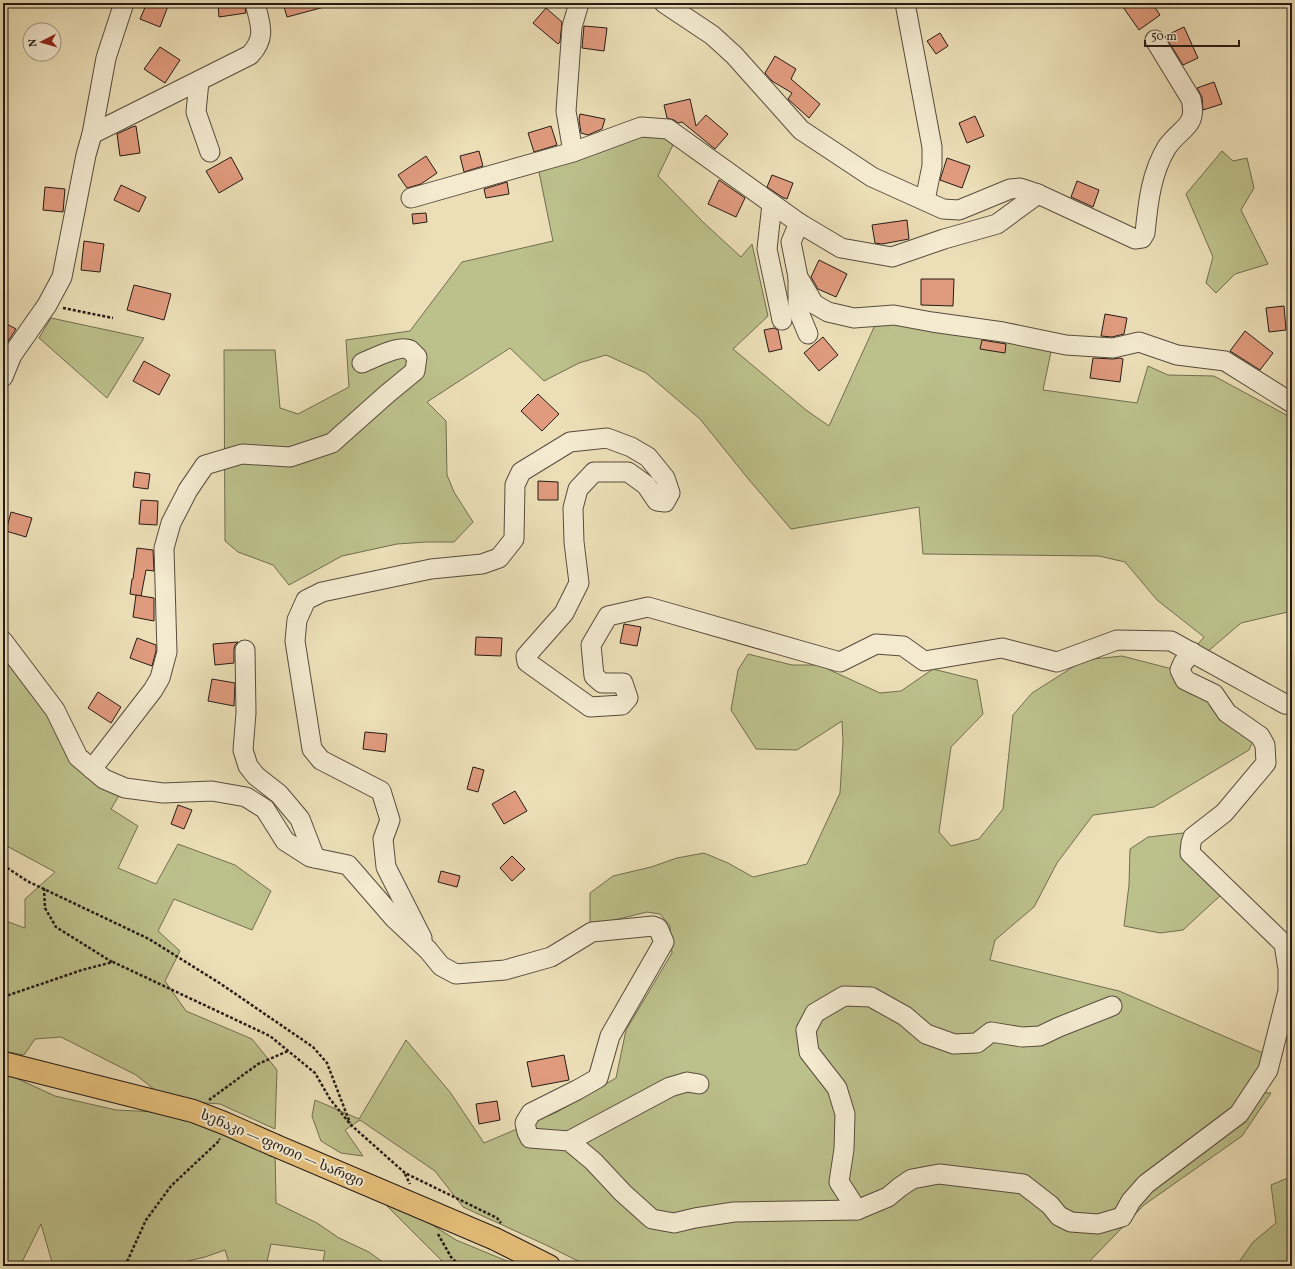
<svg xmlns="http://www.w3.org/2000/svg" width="1295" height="1269" font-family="Vollkorn,'Noto Serif Georgian',serif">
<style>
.green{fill:#bcc08b;stroke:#716e50}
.building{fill:#e09b7e;stroke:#261b16}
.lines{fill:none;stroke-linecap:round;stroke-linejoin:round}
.minor-casing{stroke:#584c3e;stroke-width:21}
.highway-casing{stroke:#261b16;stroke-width:24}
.path{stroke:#261b16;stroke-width:2.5;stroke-dasharray:3 2;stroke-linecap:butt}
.minor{stroke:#f3ead0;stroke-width:19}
.highway{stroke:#e6c07c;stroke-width:22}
.highway-bridge-casing{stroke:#261b16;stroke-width:24;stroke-linecap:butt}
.highway-bridge{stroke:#e6c07c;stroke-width:22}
.labels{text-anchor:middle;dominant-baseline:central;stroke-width:4;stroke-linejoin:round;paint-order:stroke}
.street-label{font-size:14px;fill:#261b16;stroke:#f3ead0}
</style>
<rect width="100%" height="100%" fill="#ecdfb7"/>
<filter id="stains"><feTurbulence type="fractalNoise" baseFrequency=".005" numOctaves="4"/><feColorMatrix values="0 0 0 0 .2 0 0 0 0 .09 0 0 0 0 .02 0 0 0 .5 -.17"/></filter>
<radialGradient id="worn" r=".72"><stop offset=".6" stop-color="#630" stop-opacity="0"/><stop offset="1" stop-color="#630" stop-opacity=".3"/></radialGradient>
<g class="green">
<polygon points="639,134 660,135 673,145 658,176 703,222 741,257 752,244 768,316 733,349 806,410 829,426 875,325 894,319 1052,347 1043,390 1137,403 1148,366 1168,375 1214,376 1292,418 1292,611 1241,623 1206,653 1198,644 1204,637 1157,600 1125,562 1099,556 923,554 919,507 791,529 750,481 700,419 646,373 606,355 579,363 544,381 510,348 427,402 446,421 447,475 454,492 473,522 454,542 426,542 397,544 342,556 289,585 273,565 238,552 225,541 224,350 275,350 280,408 298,414 349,387 346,340 410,331 462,262 553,241 539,172"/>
<polygon points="1222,151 1233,161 1247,158 1254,188 1241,210 1268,264 1235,274 1216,293 1206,283 1213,257 1186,194"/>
<polygon points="51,318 144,338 107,398 39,338"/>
<polygon points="3,652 120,794 111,809 138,826 118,868 156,884 178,844 235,865 271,891 252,930 174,899 158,931 180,951 165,981 186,1011 252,1039 277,1070 275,1129 220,1104 182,1101 155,1090 136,1075 61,1037 35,1039 24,1055 3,1051 3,920 25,928 25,899 55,872 3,844"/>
<polygon points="748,654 792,665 819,665 880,693 901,691 933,669 977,680 983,714 951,747 939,832 951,846 979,839 1003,809 1013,715 1032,693 1084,660 1122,656 1176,670 1210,694 1254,738 1249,750 1154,807 1093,815 1057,863 1034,907 995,940 990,960 1119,991 1263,1053 1260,1072 1247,1092 1271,1093 1242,1136 1144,1205 1085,1266 588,1266 546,1245 463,1207 435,1171 360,1120 345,1130 363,1156 341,1153 321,1141 312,1116 315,1100 359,1119 406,1040 450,1092 484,1143 557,1112 616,1078 626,1030 672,953 670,926 660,914 647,912 590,926 590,893 613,876 651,867 677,858 704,853 728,863 753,877 807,864 840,793 843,742 842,721 797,750 756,749 731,710 738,670"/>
<polygon points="1192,832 1184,855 1222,894 1183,930 1160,933 1124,926 1129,885 1130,849 1148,837"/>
<polygon points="3,1072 55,1096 116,1110 178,1113 275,1150 276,1203 317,1223 339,1238 369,1252 388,1266 322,1266 325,1251 271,1244 266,1266 230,1266 225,1250 205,1257 167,1266 53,1266 41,1224 20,1266 3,1266"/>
<polygon points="1292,1175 1292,1266 1236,1266 1253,1242 1276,1223 1271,1185 1290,1177"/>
<polygon points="379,1198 392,1199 456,1240 519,1266 447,1266"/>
</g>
<g class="building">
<polygon points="147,3 160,3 168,6 160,27 140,19"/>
<polygon points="218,3 244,3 246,13 219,17"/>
<polygon points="283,3 328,3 328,6 287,17"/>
<polygon points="1129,3 1152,3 1160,15 1139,30 1123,7"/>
<polygon points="546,8 562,22 560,42 558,44 533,23"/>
<polygon points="584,26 607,28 604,51 582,48"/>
<polygon points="1184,27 1198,58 1183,65 1165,36"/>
<polygon points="940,33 948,46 936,54 927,41"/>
<polygon points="160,47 180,60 165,83 144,69"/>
<polygon points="775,56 796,69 791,79 820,104 809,118 788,99 792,93 772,81 765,73"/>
<polygon points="1214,82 1222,104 1203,110 1202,97 1197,88"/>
<polygon points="690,99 696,126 706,115 728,134 715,149 682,122 678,123 674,120 667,118 664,105"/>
<polygon points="580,114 605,119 602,129 588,135 581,133 579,119"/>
<polygon points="975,116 984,136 967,143 959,123"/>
<polygon points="136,126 140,153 120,156 117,134 132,127"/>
<polygon points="551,126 557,145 534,152 528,133"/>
<polygon points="479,151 483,166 464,172 460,156"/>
<polygon points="426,156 437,173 421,184 407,188 398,175"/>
<polygon points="231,157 243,179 219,193 206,171"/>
<polygon points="947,158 970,166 962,188 940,180"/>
<polygon points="772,175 793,183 787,199 782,197 767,187"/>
<polygon points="719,180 745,198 736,217 708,204"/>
<polygon points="1077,181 1099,190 1093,207 1071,197"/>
<polygon points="507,182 509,194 486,198 484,189"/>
<polygon points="121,185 146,197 139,212 114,200"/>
<polygon points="45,187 65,189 63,212 43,210"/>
<polygon points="426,213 427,222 413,224 412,214"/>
<polygon points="907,220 909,239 882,244 875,243 872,225"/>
<polygon points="84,241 104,244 100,272 81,270"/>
<polygon points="819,260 847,274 836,297 818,289 811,277"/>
<polygon points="921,279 954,279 953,306 921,305"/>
<polygon points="134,285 171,294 164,320 127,310"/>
<polygon points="1284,306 1286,330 1269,332 1266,308"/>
<polygon points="1105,314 1127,318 1124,334 1112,337 1101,336"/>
<polygon points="3,322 16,329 3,349"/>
<polygon points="774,328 778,330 782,349 769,352 764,330"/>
<polygon points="1245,331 1273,353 1260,370 1230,351"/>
<polygon points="823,337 838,355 819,371 804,353"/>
<polygon points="982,340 1006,344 1005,353 980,349"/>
<polygon points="1093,358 1113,359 1120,358 1123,359 1120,382 1090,378"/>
<polygon points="144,361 170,375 159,395 133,381"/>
<polygon points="538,394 559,414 542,431 521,411"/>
<polygon points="135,472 150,474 148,489 133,487"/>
<polygon points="538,481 558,482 558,500 538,500"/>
<polygon points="141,500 158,501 157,525 139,524"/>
<polygon points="11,512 32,518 26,537 6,531"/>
<polygon points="137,548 153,550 154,571 146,570 141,596 130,594 132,579 133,579"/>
<polygon points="136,595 154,598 154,621 133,617"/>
<polygon points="624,624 641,627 637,646 620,643"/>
<polygon points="476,637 502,638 501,656 475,655"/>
<polygon points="137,638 156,645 156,651 152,666 130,658"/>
<polygon points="238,642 235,645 234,650 234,663 215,665 213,644"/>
<polygon points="212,679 235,683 234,706 208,701"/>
<polygon points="98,692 121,707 111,723 88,708"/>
<polygon points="365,732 387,734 385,752 363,749"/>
<polygon points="473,767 484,770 478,792 467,789"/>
<polygon points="515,791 527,811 504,824 492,804"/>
<polygon points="178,805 192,810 184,829 171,824"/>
<polygon points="512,856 525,869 512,881 500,868"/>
<polygon points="441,871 460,876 457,887 438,882"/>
<polygon points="564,1055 569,1080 532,1087 527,1062"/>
<polygon points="497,1101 500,1120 479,1124 476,1104"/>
</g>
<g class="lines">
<defs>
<g id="minor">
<path d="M664 3 712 35 734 55 801 130 872 177 943 209 959 210 1010 189 1020 188 1038 194 1135 239 1142 238 1145 233C1148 203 1151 173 1167 147 1181 127 1198 127 1191 99L1155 40"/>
<polyline points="905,3 932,147 932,166 925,200"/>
<polyline points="199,81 196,112 210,152"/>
<path d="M92 134 250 55C267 37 260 24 255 3"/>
<polyline points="573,152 566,111 572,27 579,3"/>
<polyline points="411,198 573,152 641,127 668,129 799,223 841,248 892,257 944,239 997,224 1038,194"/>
<polyline points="772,204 767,249 782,320"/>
<polyline points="799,223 791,242 798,277 814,304 828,312 854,318 894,315 932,322 1003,332 1066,345 1113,348 1139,342 1177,355 1225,361 1292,403"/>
<polyline points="798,277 798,310 808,334"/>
<polyline points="3,377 12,355 47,305 62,277 86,155 92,134 106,58 124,3"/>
<polyline points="3,641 55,710 78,757 104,779 125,788 163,793 212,791 246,797 265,809 285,841 310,857 348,865 394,918 428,950 441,966 456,974 505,970 551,957 592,932 653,926 658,928 664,942 610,1036 598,1078 577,1090 531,1113 525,1123 527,1132 530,1138 569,1141 593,1161 623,1193 652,1219 674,1223 695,1218 734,1212 857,1210 888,1197 900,1187 912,1179 939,1174 1023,1184 1050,1205 1059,1216 1071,1222 1098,1224 1122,1217 1131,1201 1146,1184 1239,1114 1268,1070 1288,991 1288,969 1284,944 1190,853 1191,843 1193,837 1224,813 1266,763 1265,745 1260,736 1227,713 1214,694 1185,680 1180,670 1183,663 1192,652"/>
<polyline points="245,650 246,713 243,750 248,766 256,776 279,794 300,819 315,858"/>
<path d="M92 769 153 690 160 678 167 652 164 548 171 523 188 490 205 465 242 454 290 457 332 443 387 394 415 371 417 357C415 355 412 352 410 350 400 344 372 359 362 363"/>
<polyline points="422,938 386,867 383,839 390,820 381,791 321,760 312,749 295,641 297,620 306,600 322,592 431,569 482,564 499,558 514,539 515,485 521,472 570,442 607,438 631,447 648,457 665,478 670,493 665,502 657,501 646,485 628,472 594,472 578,489 573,508 574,542 579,583 564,613 526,656 527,662 590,707 622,705 628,698 623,683 602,683 594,676 591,645 608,616 648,607 840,662 876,644 903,646 924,661 1002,648 1057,662 1117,640 1171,641 1285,704 1292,705"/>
<polyline points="569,1141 670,1087 687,1082 699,1084"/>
<polyline points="857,1210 839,1182 844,1149 845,1114 837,1088 809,1052 806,1030 815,1013 844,996 871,997 905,1016 926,1034 954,1044 977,1043 991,1032 1022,1037 1040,1036 1059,1027 1112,1006"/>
</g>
<g id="highway">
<polyline points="3,1063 193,1111 224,1123 274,1145"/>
<polyline points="495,1239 549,1266"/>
</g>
</defs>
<use href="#minor" class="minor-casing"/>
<use href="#highway" class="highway-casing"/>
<g class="path">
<polyline points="63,308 113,318"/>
<polyline points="3,865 27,881 149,939 221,984 313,1047 327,1063 350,1123"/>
<polyline points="44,888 45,908 56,927 112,962"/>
<polyline points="3,997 82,970 113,962 270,1036 315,1073 330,1099 351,1125 405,1173 497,1218 501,1223"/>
<polyline points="209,1100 258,1064 288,1051"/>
<polyline points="405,1174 410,1184"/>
<polyline points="438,1234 451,1257 460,1266"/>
<polyline points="125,1266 146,1220 171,1186 220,1140 219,1139"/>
</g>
<use href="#minor" class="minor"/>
<use href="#highway" class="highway"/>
<defs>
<polyline id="highway-bridge" points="274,1145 495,1239"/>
</defs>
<use href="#highway-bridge" class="highway-bridge-casing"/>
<use href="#highway-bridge" class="highway-bridge"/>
</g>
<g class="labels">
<g class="street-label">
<text transform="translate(282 1149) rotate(23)">სენაკი — ფოთი — სარფი</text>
</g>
</g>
<rect width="1295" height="1269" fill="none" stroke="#ecdfb7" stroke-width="16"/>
<rect x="4" y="4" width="1287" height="1261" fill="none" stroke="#261b16" stroke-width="2"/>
<rect x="8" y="8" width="1279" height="1253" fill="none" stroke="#261b16"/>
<g transform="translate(42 42) rotate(264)"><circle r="19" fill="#f3ead0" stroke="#a19786"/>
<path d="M0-3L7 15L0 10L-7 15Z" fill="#8f2418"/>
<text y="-6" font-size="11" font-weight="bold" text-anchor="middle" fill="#261b16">N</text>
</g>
<path d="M1145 40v6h94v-6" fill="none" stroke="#261b16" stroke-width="2"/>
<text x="1151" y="40" font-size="12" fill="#261b16" stroke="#f3ead0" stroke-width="3" paint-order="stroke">50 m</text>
<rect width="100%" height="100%" filter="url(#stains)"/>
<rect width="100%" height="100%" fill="url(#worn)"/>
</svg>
